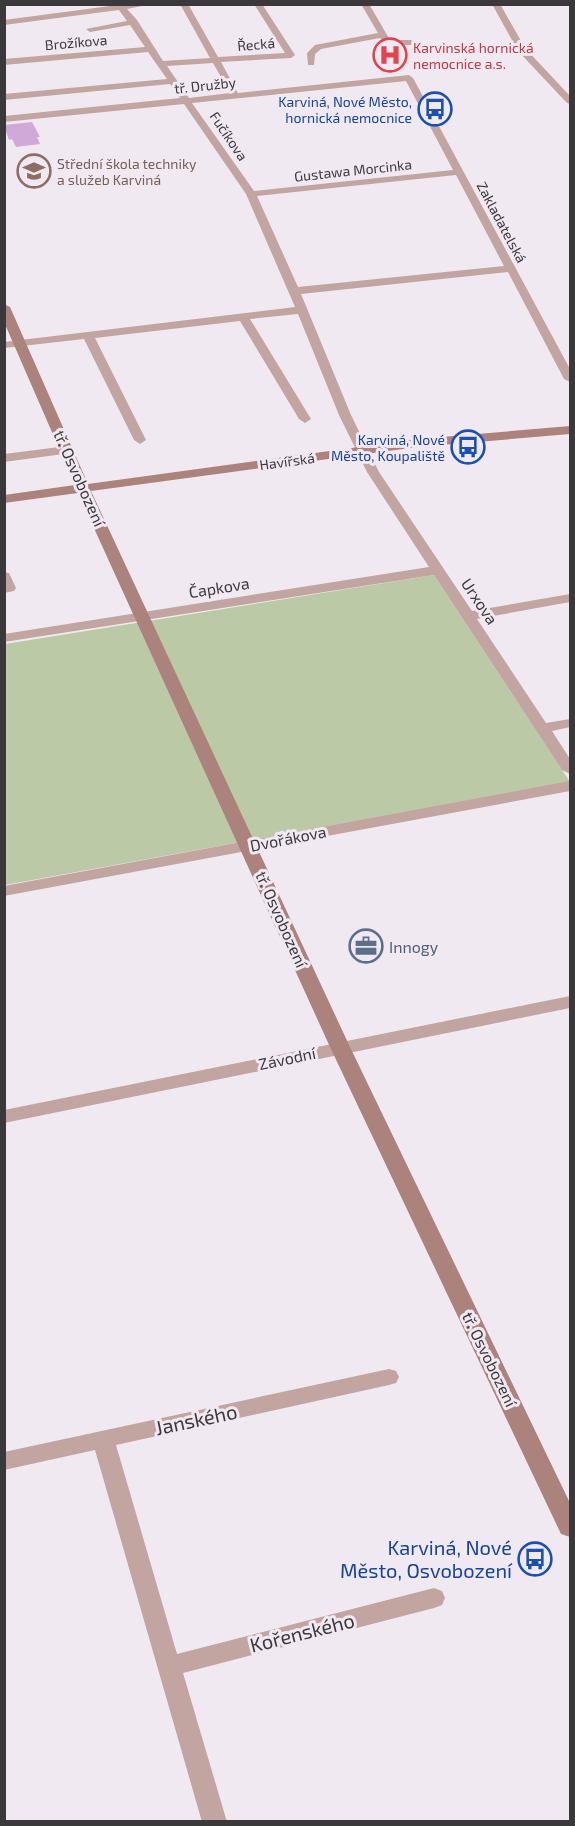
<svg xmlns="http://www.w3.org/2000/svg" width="575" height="1826" font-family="'Exo 2',sans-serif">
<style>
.green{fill:#bcc9a6}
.building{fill:#d1a9d8}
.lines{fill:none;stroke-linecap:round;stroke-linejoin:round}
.street{fill:#c2a5a0;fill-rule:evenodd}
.secondary{fill:#ac827c;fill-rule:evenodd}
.labels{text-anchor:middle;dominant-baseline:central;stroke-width:6;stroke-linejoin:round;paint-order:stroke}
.far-street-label{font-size:14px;fill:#3b383c;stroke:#f1e9f2}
.far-health-label{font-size:14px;fill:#be3a42;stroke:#f1e9f2;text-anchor:start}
.far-transit-label{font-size:14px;fill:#164399;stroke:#f1e9f2;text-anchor:end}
.far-education-label{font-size:14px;fill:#785e54;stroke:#f1e9f2;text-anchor:start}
.street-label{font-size:16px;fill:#3b383c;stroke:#f1e9f2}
.service-label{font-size:16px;fill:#4e5e75;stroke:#f1e9f2;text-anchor:start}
.near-street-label{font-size:20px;fill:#3b383c;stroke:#f1e9f2}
.near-transit-label{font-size:20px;fill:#164399;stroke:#f1e9f2;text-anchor:end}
</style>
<rect width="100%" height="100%" fill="#f1e9f2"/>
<polygon class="green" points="434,575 570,782 5,885 5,644"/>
<polygon class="building" points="32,122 40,137 37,137 40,144 16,147 12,139 9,140 4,125"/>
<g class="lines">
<g class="street">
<path d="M125 4H152L127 9 137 20 163 61 210 58 180 4H188L218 57 285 53 254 4H262L295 55 291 58 221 62 238 93 409 75 413 78 570 369V382L564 379 508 272 301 294 351 415 379 472 472 611 570 594V602L477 619 546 723 570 719V727L552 731 570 759V774L562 770 434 575 4 642V634L429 567 367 472 339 415 298 314 250 319 311 419 305 423 299 419 240 321 95 338 146 440 140 444 134 440 84 339 4 348V342L295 307 246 194 184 104 4 122V116L180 98 170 84 4 100V94L167 79 148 52 4 65V59L145 47 130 25 90 32 86 29 127 21 119 10 4 25V20ZM213 63 230 93 189 98 167 66ZM406 81 453 170 254 191 192 103ZM456 175 504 266 298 287 257 196Z"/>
<polygon points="361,4 369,4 390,40 411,40 415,43 414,45 387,45 380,38 321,49 315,54 314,65 308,65 307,53 315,45 378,33"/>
<polygon points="492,4 500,4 525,48 570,96 570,104 567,103 518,51"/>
<polygon points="67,446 73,450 71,453 4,462 4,454"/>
<polygon points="4,572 9,573 16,588 14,591 4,593"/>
<polygon points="570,781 570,791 4,896 4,886"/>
<polygon points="570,996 570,1008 4,1123 4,1110"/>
<polygon points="389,1369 396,1371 399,1377 396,1383 389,1385 116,1445 177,1654 434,1588 442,1591 445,1598 442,1605 434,1608 183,1673 227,1822 202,1822 95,1450 4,1470 4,1452"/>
</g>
<polygon class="secondary" points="4,304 10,307 88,484 418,439 570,426 570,434 418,447 91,491 350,1047 570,1503 570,1537 561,1534 330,1047 78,493 4,503 4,495 75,485 4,322"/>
</g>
<defs>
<symbol id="hospital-ring" viewBox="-11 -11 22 22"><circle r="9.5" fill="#f1e9f2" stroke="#e0444e" stroke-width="1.5"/><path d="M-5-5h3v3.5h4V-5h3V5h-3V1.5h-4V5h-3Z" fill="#e0444e"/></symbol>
<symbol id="bus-ring" viewBox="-11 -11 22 22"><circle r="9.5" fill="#f1e9f2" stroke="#1a4fb4" stroke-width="1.5"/><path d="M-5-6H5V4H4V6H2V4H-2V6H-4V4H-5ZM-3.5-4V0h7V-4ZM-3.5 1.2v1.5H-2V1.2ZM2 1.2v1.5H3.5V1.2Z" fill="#1a4fb4"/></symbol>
<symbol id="school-ring" viewBox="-11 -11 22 22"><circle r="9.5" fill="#f1e9f2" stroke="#8d6e63" stroke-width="1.5"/><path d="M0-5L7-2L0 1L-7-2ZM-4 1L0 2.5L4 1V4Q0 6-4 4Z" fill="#8d6e63"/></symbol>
<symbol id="office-ring" viewBox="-11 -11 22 22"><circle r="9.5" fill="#f1e9f2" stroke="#5c6f8a" stroke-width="1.5"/><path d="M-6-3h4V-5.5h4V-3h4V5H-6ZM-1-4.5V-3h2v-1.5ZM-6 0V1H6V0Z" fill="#5c6f8a"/></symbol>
</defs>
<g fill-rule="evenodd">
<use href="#hospital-ring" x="371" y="36" width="38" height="38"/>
<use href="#bus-ring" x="416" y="90" width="38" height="38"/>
<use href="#school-ring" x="15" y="152" width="38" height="38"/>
<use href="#bus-ring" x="449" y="428" width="38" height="38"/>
<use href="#office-ring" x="347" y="927" width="38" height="38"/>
<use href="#bus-ring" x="516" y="1540" width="38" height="38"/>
</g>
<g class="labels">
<g class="far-street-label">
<text transform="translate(76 42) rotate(-5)">Brožíkova</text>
<text transform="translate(256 44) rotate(-5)">Řecká</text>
<text transform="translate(205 85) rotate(-6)">tř. Družby</text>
<text transform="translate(229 136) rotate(56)">Fučíkova</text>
<text transform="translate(353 170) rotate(-6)">Gustawa Morcinka</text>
<text transform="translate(502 222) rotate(62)">Zakladatelská</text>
<text transform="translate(287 461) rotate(-8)">Havířská</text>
</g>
<g class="far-health-label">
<text x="413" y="47">Karvinská hornická<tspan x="413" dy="16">nemocnice a.s.</tspan></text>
</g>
<g class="far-transit-label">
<text x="412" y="101">Karviná, Nové Město,<tspan x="412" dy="16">hornická nemocnice</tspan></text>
<text x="445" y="439">Karviná, Nové<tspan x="445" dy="16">Město, Koupaliště</tspan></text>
</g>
<g class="far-education-label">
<text x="57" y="163">Střední škola techniky<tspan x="57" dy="16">a služeb Karviná</tspan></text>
</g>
<g class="street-label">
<text transform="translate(80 478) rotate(66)">tř. Osvobození</text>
<text transform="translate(219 587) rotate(-9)">Čapkova</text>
<text transform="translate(480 601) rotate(56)">Urxova</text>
<text transform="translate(288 838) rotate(-11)">Dvořákova</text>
<text transform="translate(282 919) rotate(66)">tř. Osvobození</text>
<text transform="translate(287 1058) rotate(-12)">Závodní</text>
<text transform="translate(490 1359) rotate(64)">tř. Osvobození</text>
</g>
<g class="service-label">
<text x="389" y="946">Innogy</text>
</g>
<g class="near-street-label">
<text transform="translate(196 1419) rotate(-12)">Janského</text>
<text transform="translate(302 1632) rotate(-14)">Kořenského</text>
</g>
<g class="near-transit-label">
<text x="512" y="1547">Karviná, Nové<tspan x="512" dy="23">Město, Osvobození</tspan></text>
</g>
</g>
<rect width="575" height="1826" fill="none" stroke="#3b383c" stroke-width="12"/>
</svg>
